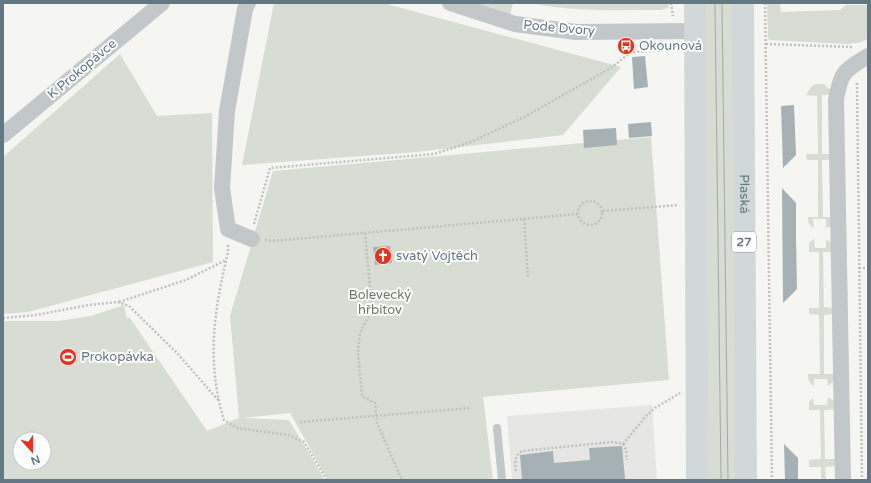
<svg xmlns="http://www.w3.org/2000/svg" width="871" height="483" font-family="'Varela Round',sans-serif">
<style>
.built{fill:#e6e6e4}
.green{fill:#d7ddd2;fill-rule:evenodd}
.building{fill:#a6b1b5}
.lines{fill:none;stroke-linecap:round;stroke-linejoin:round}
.path{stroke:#bec0c2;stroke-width:2.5;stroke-dasharray:2 2;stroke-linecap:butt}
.service{stroke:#c2c7c9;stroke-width:8}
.minor{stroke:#c2c7c9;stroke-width:16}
.primary{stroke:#d0d8da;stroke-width:22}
.tram{stroke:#a0a9ad;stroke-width:1}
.labels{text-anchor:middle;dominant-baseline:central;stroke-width:4;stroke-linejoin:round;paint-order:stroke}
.shield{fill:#fff;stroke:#91a1a9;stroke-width:1}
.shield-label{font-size:12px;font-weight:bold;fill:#627984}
.street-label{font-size:13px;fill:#627984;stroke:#fff}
.poi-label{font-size:13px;fill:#627984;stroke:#fff;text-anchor:start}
.park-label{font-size:13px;fill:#6a7b61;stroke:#fff}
</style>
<rect width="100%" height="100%" fill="#f5f5f1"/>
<polygon class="built" points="652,405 657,480 512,480 507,416"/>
<g class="green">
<polygon points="274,3 383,3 621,67 563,135 417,152 242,165"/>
<polygon points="470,3 513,3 510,15"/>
<path d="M530 3H669L668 8 661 10C617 10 573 12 530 3Z"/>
<polygon points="702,3 733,3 737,480 708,480"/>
<polygon points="767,3 780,3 781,12 840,10 846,5 868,5 868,39 858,43 846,44 770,40 768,38"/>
<polygon points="120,54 157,116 212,113 213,262 28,312 3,314 3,157"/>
<path d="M815 84H824L831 91 833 95H822V154H833V160H822L823 217H834L831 226 826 228V219H813L814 228C809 225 808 223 808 217H818V160H807L806 154H818L817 96 806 95 811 87Z"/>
<path d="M651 137 669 380 483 397 493 480H328L290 413 243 418 289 420 325 480H3V321H58L91 316 124 305 127 318H130L207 431 239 418 230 316 273 171ZM20 439H44V463H20Z"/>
<path d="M814 239 815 248H826V240L832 242 834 252H823L824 307 834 308V314L824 315V374H835L834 381 828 386 827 379H814V386C809 383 808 379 808 374H820L819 315 809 314V308H819V252H809V243Z"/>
<polygon points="828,397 834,401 836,409 824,410 825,459 836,459 836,466 825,467 826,480 821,480 821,467 809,467 809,460 821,459 820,410 809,410 809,402 813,398 814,405 827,405"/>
</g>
<g class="building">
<polygon points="645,56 648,87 634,89 632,57"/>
<polygon points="794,105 796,155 783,168 781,106"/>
<polygon points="651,122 652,136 629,138 628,124"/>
<polygon points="616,128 617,145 584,148 583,130"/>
<polygon points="782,188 796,203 796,237 797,289 783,303"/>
<polygon points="390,246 392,263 375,265 373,247"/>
<polygon points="784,444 798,458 798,480 785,480"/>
<polygon points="622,446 625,479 613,480 522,480 520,455 553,451 554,463 590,460 589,448"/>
</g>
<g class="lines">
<g class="path">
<polyline points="671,3 673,16"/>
<polyline points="765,3 772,480"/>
<polyline points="766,44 853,47"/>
<polyline points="857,83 862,480"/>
<circle cx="590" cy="213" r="12"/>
<polyline points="603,211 679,205"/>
<polyline points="524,219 528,278"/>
<polyline points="254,224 270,168 434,154 471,142 526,116 611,68 631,52 676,50"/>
<polyline points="365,233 372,309 360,333 358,352 362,396 375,403 377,423 402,480"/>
<polyline points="265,240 273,241 578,214"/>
<path d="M228 245V252C214 311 206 361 224 420L237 428 288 435 304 442 327 480"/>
<polyline points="859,268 868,268"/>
<polyline points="119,302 186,280 226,260"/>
<polyline points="3,318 36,315 89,305 118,302 129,306 177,353 218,400"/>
<polyline points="300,422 471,408"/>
<polyline points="623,444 647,415 655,408 680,393"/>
<path d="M516 471C515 462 514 456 522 451L612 442 623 444 626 450 627 460"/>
</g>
<polyline class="service" points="497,428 502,480"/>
<g class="minor">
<polyline points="248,3 245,9 227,111 222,188 228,229 252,239"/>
<polyline points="450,3 515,24 576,32 695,31"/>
<polyline points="3,135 162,3"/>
<path d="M843 480 836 100C841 71 844 71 868 56"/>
</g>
<g class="primary">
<polyline points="695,3 697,480"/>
<path id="s1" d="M743 3 746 480"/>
</g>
<g class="tram">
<polyline points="715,3 721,480"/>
<polyline points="722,3 728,480"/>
</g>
</g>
<defs>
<symbol id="bus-disc" viewBox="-11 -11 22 22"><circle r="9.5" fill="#ee2e18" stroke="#fff"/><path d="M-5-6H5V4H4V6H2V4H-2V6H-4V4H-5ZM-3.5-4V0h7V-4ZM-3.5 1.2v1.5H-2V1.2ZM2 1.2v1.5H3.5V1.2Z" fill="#fff"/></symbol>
<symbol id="church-disc" viewBox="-11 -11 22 22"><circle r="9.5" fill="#ee2e18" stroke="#fff"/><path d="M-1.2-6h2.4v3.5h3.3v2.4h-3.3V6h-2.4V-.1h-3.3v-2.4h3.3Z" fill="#fff"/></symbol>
<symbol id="stadium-disc" viewBox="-11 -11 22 22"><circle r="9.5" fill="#ee2e18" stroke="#fff"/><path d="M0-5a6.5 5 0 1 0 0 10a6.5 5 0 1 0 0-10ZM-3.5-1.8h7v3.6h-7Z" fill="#fff"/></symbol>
</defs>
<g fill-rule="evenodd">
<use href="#bus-disc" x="616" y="36" width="20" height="20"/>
<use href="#church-disc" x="373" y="246" width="20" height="20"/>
<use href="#stadium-disc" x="58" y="347" width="20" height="20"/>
</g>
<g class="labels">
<rect class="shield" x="732" y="232" width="24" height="20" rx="3"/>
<g class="shield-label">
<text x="744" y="242">27</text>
</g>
<g class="street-label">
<text transform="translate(559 28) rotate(5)">Pode Dvory</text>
<text transform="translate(82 69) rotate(-40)">K Prokopávce</text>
<text stroke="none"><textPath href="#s1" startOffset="191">Plaská</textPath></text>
</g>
<g class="poi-label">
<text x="639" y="46">Okounová</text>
<text x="396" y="256">svatý Vojtěch</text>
<text x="81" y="357">Prokopávka</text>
</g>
<g class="park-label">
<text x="380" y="295">Bolevecký<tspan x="380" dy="15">hřbitov</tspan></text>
</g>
</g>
<rect width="871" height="483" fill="none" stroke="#627984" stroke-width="8"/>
<g transform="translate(32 451) rotate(159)"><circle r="19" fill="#ffffff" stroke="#c0c9ce"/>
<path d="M0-3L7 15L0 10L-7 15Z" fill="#ee2e18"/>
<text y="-6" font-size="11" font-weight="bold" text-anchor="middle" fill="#627984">N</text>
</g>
</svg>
